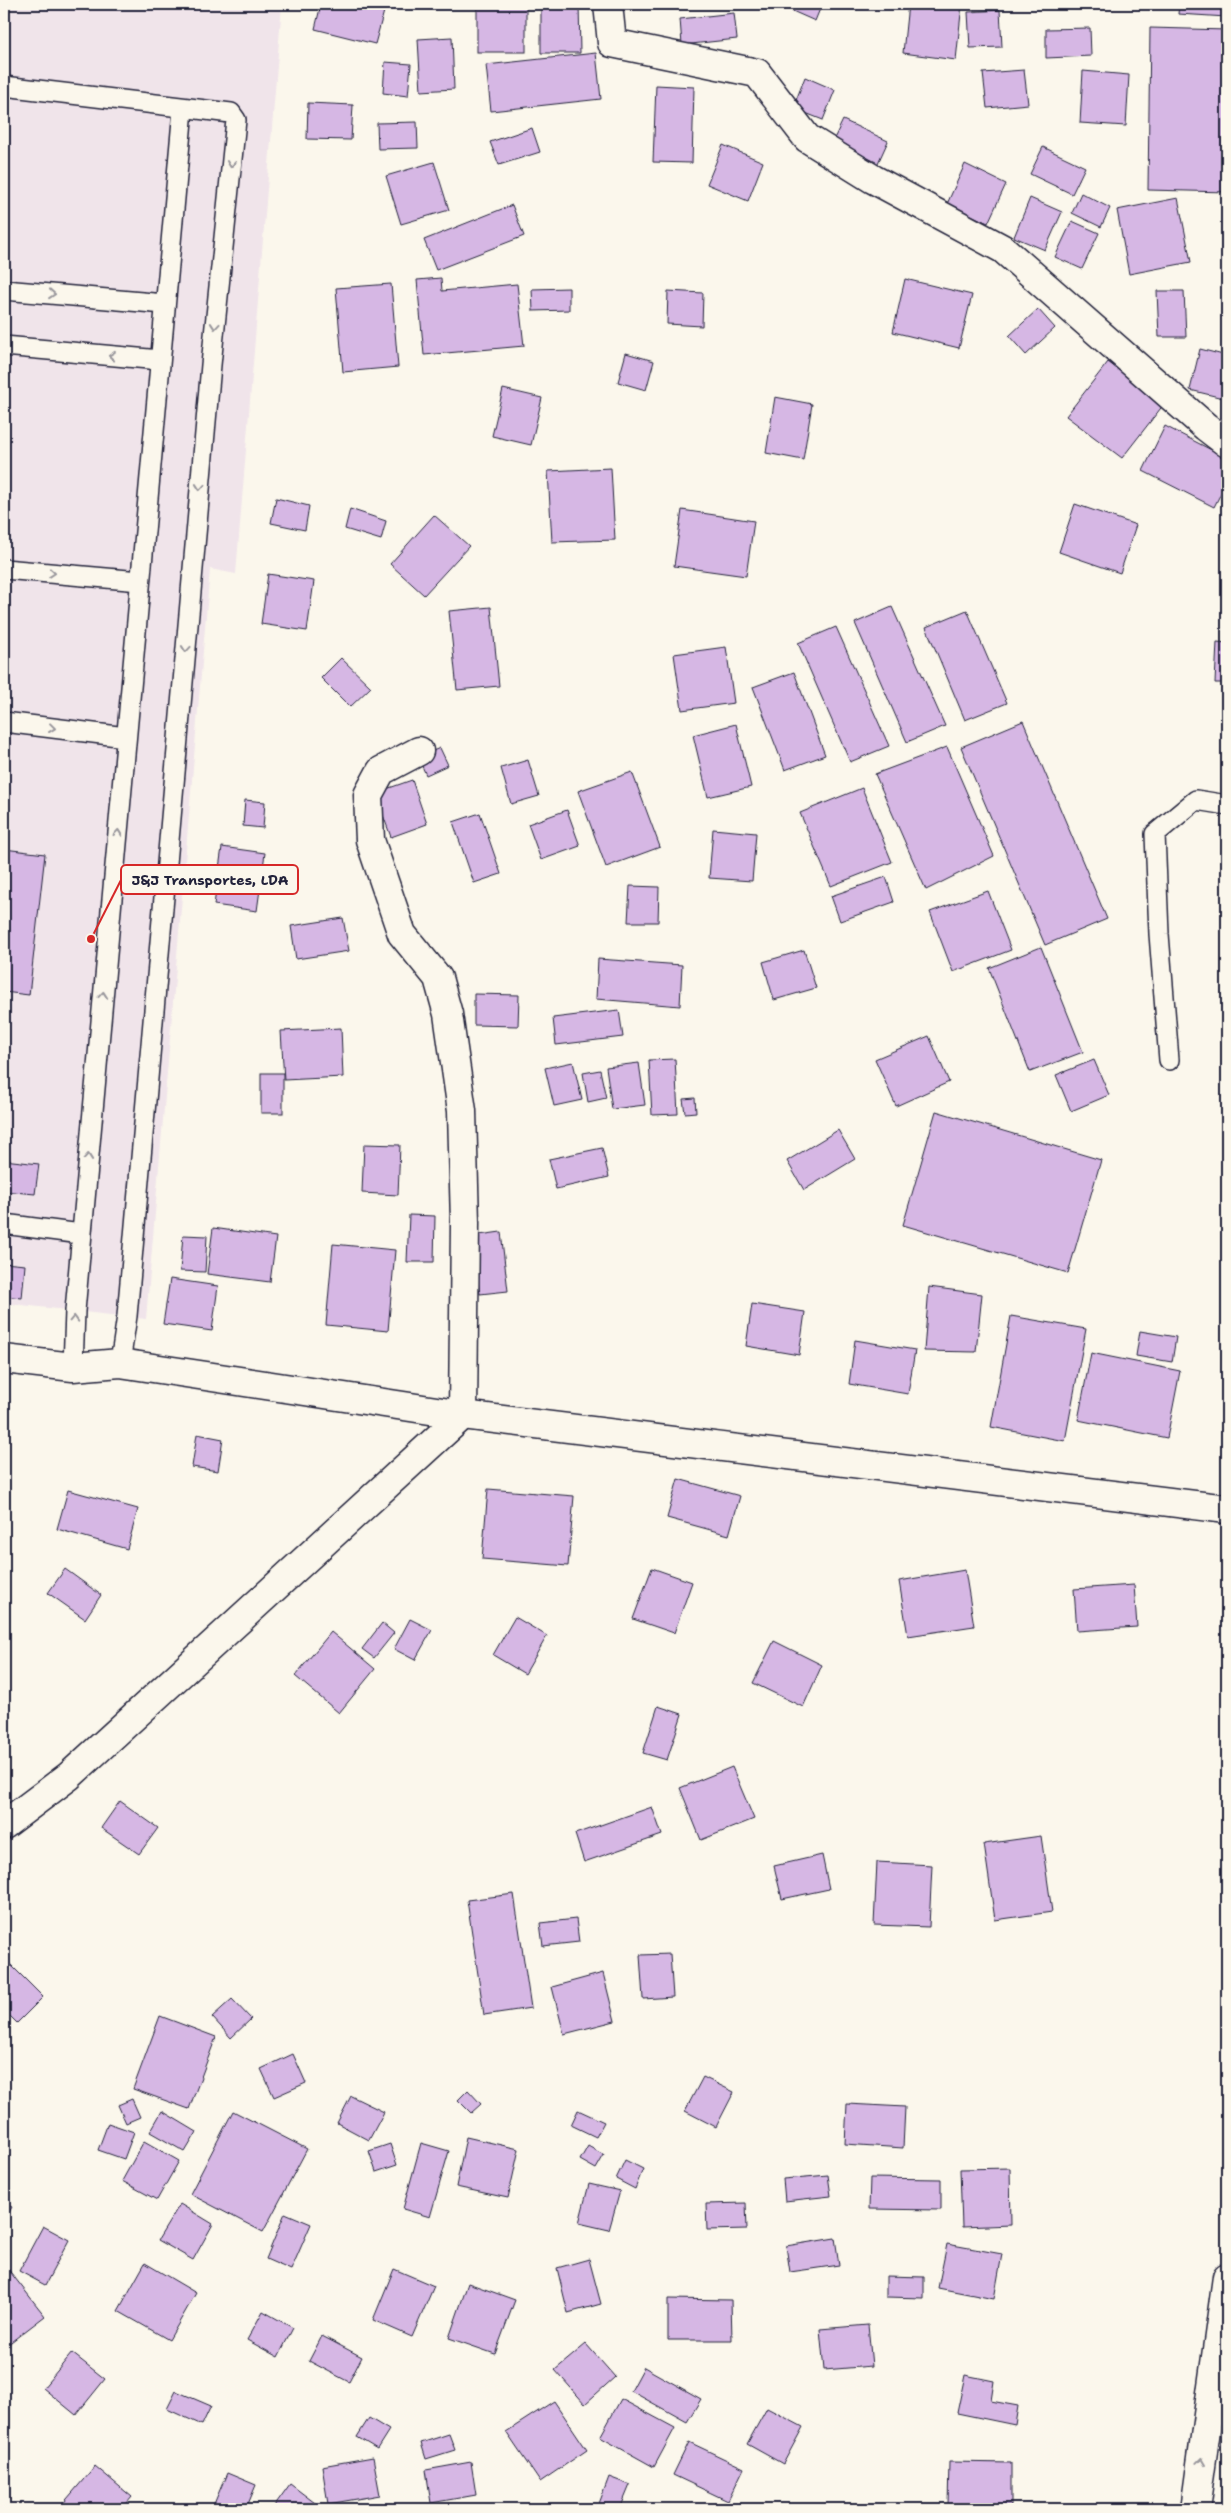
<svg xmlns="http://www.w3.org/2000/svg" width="1231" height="2513" font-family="'Shantell Sans',sans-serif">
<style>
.built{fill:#f0e4ea}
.building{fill:#d6b7e4;stroke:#22223b}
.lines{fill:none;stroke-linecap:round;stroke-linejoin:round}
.service-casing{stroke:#22223b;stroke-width:22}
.minor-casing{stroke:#22223b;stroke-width:31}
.tertiary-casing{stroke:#22223b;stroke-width:31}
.trunk-casing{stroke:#22223b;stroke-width:31}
.service{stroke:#fbf7ec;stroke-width:19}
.minor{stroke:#fbf7ec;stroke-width:28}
.tertiary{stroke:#fbf7ec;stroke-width:28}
.trunk{stroke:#fbf7ec;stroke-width:28}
.oneway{stroke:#99979c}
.leader{fill:none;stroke:#d62828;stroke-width:2}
.callout-dot{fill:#d62828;stroke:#fbf7ec;stroke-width:2}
.callout{fill:#fbf7ec;stroke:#d62828;stroke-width:2}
.callout-label{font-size:14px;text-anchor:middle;font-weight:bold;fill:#22223b}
</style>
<rect width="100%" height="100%" fill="#fbf7ec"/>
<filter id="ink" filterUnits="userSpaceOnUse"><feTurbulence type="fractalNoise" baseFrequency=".02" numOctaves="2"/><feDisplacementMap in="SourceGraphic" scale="10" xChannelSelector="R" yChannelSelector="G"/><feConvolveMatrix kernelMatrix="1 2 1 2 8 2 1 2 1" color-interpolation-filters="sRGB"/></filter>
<g filter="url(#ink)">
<polygon class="built" points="4,4 282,4 236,574 210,569 146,1319 4,1303"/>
<g class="building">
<polygon points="321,4 386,4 375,44 315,29"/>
<rect x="477" y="4" width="49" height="48"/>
<polygon points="541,4 579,4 580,53 541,53"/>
<polygon points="782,4 822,4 815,21 781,6"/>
<polygon points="908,4 962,4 956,60 903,53"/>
<polygon points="1179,4 1227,4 1227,17 1178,14"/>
<polygon points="1000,10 1002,47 970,48 968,12"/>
<polygon points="734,13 737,39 682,45 680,19"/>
<polygon points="1090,28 1091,56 1046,58 1046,29"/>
<polygon points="1150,28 1227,30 1227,192 1148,190"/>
<polygon points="452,37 454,89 421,91 418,39"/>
<polygon points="596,53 601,99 491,111 486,65"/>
<polygon points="385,62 411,64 408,96 383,93"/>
<polygon points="1024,70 1028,104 987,108 983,73"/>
<polygon points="1083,71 1129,75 1126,126 1080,123"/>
<polygon points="805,77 835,90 823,120 793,108"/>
<polygon points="656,85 694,87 692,163 653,162"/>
<polygon points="308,103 353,105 351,140 307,139"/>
<polygon points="843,120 888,141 878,163 833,141"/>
<polygon points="417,122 418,148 378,149 377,123"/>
<polygon points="532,128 540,152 499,165 490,142"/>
<polygon points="723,145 763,162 748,201 707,184"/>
<polygon points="1043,147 1085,167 1072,194 1030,174"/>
<polygon points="434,162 449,210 401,224 386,176"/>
<polygon points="965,164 1006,184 988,223 947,204"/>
<polygon points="1081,193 1110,208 1101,227 1072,213"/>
<polygon points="1030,198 1062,212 1045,250 1014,237"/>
<polygon points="1178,198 1191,262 1129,274 1117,210"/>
<polygon points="512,205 524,236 436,270 424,240"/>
<polygon points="1072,221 1099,233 1082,269 1055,257"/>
<polygon points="441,278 442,291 517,284 524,346 424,355 417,280"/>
<polygon points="905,279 972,295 959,348 893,332"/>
<polygon points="391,284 398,367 343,372 336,288"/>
<polygon points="569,288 569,310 533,311 532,289"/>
<polygon points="668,291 703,293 702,326 667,324"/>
<polygon points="1157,291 1184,291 1186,337 1159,337"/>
<polygon points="1038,309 1055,328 1026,355 1009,336"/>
<polygon points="1200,349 1227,356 1227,399 1190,390"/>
<polygon points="626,353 654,361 646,390 618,382"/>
<polygon points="1108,362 1164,404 1122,458 1066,416"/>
<polygon points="503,389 542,398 531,445 492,436"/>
<polygon points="775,397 812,404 803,460 766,453"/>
<polygon points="1165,426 1227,458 1227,481 1214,507 1143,471"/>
<polygon points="611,468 615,540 552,542 548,471"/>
<polygon points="276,498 309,506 305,530 271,523"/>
<polygon points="1075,504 1136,525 1120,573 1059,552"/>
<polygon points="350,509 386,521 381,540 345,529"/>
<polygon points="682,510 754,521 746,576 674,566"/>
<polygon points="434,515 469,546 424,595 390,564"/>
<polygon points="268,574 314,581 307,631 261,624"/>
<polygon points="491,607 499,686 457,690 449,611"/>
<polygon points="892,607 945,726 907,742 855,623"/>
<polygon points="967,610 1007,703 965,720 926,627"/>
<polygon points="836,627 889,746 850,762 798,643"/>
<polygon points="1217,642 1227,643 1227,683 1215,683"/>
<polygon points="726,647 734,703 682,710 674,654"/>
<polygon points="341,658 371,687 350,707 321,678"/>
<polygon points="794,672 825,755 785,770 753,687"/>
<polygon points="1023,721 1107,919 1045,945 961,747"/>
<polygon points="736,724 751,787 708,797 693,735"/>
<polygon points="947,747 994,856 926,890 875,774"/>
<polygon points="440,748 448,765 426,775 418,757"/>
<polygon points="528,760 539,796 511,804 501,768"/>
<polygon points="632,772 660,847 606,867 578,791"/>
<polygon points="412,780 427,824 391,837 375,793"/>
<polygon points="862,788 892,862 831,886 800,813"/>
<polygon points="245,800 265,802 263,828 243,826"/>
<polygon points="567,810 580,846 541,860 528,824"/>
<polygon points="480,813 501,874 474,883 453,822"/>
<polygon points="713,829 756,833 752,881 709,878"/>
<polygon points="222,847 265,853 257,911 214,905"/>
<polygon points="4,849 45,854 29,995 4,992"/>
<polygon points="886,877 894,902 840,921 831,896"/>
<polygon points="630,886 659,887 658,922 628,922"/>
<polygon points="988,891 1011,950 953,972 930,912"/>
<polygon points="343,918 349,951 296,959 291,926"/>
<polygon points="1041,947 1083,1052 1030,1072 989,968"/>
<polygon points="804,950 816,988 774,1000 763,962"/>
<polygon points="598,959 682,965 680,1006 596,999"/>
<polygon points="474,994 519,995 518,1026 474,1025"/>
<polygon points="619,1010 623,1037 556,1045 553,1018"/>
<polygon points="341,1028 343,1077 284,1080 281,1031"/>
<polygon points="929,1036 949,1082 896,1106 875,1059"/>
<polygon points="675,1059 678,1114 652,1115 649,1060"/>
<polygon points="1094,1060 1109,1095 1071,1111 1056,1075"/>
<polygon points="573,1062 582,1100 554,1106 545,1068"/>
<polygon points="639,1063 645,1105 612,1109 606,1067"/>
<polygon points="600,1070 606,1098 588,1102 583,1073"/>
<rect x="261" y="1073" width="22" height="40"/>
<polygon points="695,1098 696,1112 685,1113 683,1099"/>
<polygon points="936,1111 1101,1160 1068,1273 903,1225"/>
<polygon points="838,1130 855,1159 804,1190 787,1161"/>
<polygon points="364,1144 400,1145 398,1195 362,1193"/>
<polygon points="602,1148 609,1177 556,1189 549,1159"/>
<polygon points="4,1160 39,1164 35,1194 4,1191"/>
<polygon points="409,1215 435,1216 434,1262 407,1262"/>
<polygon points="213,1228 276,1237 270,1282 207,1274"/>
<polygon points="501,1232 508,1291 480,1294 472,1236"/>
<polygon points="183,1235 207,1236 205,1272 180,1271"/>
<polygon points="333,1244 395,1250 388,1331 326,1325"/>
<polygon points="4,1263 25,1265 22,1298 4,1296"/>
<polygon points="170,1279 218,1286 212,1331 163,1324"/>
<polygon points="929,1287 982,1294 976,1352 924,1351"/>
<polygon points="752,1304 805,1312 799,1355 746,1346"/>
<polygon points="1011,1316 1086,1329 1065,1441 991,1427"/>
<polygon points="1140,1331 1176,1337 1172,1362 1136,1356"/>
<polygon points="855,1340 915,1350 908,1394 849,1384"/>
<polygon points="1091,1353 1180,1371 1167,1438 1078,1420"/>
<polygon points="197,1434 223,1439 218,1471 192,1467"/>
<polygon points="678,1479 740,1496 729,1535 667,1518"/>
<polygon points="488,1489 574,1496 568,1566 482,1559"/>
<polygon points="68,1490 138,1509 127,1549 57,1529"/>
<polygon points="652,1568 692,1582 674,1633 633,1619"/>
<polygon points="65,1569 101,1595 85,1619 48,1593"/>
<polygon points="965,1570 974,1626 908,1636 899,1581"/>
<polygon points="1134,1585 1137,1627 1077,1631 1074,1589"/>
<polygon points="515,1617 547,1636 525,1674 493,1655"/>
<polygon points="410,1619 432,1630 415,1660 394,1649"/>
<polygon points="382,1623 394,1633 374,1658 362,1649"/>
<polygon points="331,1632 375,1669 339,1713 295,1676"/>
<polygon points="774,1641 822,1665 803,1707 753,1683"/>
<polygon points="658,1706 682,1714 667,1760 643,1753"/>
<polygon points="732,1767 754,1819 701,1840 680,1788"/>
<polygon points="120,1801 158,1828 139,1854 101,1828"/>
<polygon points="652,1807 662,1835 584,1862 575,1834"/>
<polygon points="1041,1836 1052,1912 995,1920 984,1844"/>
<polygon points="822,1855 829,1889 782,1899 774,1866"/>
<polygon points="877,1862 932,1865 929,1927 874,1925"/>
<polygon points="514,1894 531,2008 484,2015 467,1900"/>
<polygon points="576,1919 579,1942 543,1946 540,1923"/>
<polygon points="670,1954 673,1997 643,1999 640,1955"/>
<polygon points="4,1958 43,1997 17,2023 4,2010"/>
<polygon points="603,1973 615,2021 564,2034 552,1987"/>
<polygon points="232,1999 251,2019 231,2038 212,2017"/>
<polygon points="160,2016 216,2037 189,2109 133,2089"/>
<polygon points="293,2054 306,2083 274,2097 261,2069"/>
<polygon points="703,2077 734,2092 716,2127 685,2111"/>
<polygon points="468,2090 481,2104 471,2113 458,2100"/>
<polygon points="351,2096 384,2112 369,2140 337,2123"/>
<polygon points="132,2099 140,2117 126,2123 118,2105"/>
<polygon points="847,2104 905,2107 903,2148 845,2144"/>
<polygon points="578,2110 604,2122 596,2137 571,2125"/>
<polygon points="162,2111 197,2132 185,2152 150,2132"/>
<polygon points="233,2111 307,2149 263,2232 190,2194"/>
<polygon points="108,2123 134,2132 124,2159 98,2150"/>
<polygon points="466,2137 519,2149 508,2198 456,2187"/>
<polygon points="144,2141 179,2161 157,2200 122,2181"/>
<polygon points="421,2143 449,2151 430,2217 403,2209"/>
<polygon points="390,2144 397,2165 376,2172 369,2151"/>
<polygon points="588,2146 604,2155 596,2169 580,2160"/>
<polygon points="625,2160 643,2169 635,2189 616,2179"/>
<polygon points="1010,2168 1011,2225 962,2227 960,2169"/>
<polygon points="828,2175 831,2196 785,2201 783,2179"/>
<polygon points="870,2178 941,2179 941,2210 869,2209"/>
<polygon points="589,2184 620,2191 609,2230 579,2223"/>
<polygon points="4,2203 12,2207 4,2221"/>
<polygon points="746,2203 747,2229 707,2230 706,2204"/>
<polygon points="180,2204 213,2224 193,2260 158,2240"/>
<polygon points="285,2213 311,2224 291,2270 266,2259"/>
<polygon points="43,2226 69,2240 45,2285 19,2271"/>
<polygon points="835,2238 839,2265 790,2272 786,2246"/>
<polygon points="947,2244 1002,2254 994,2299 938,2288"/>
<polygon points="589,2259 601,2304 568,2313 557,2268"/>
<polygon points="145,2263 196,2293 169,2340 118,2311"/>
<polygon points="7,2268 45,2316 7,2345 4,2340 4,2271"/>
<polygon points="394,2269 434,2286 412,2337 373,2320"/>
<polygon points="886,2276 924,2277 924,2298 886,2297"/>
<polygon points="468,2283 515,2300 495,2354 449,2338"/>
<polygon points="668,2299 731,2300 732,2340 668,2340"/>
<polygon points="263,2311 293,2328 278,2357 247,2340"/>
<polygon points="868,2325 872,2366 824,2370 820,2329"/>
<polygon points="322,2336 362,2357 349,2382 309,2361"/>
<polygon points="586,2344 615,2377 585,2404 555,2370"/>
<polygon points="72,2353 105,2379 76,2415 43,2388"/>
<polygon points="644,2367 701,2399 687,2422 631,2391"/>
<polygon points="965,2375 994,2381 991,2401 1018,2406 1015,2425 957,2413"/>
<polygon points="176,2391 211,2406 202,2425 167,2409"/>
<polygon points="621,2399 675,2428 654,2467 600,2437"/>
<polygon points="554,2401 587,2450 540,2482 506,2432"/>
<polygon points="767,2408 803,2427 783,2464 747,2444"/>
<polygon points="369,2418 389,2430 377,2449 357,2437"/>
<polygon points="449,2434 455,2450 426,2459 421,2443"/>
<polygon points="689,2442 744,2468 728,2501 673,2475"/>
<polygon points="373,2457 380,2495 328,2504 322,2466"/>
<polygon points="471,2462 476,2495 431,2503 426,2470"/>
<polygon points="949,2462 1011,2463 1011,2506 948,2505"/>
<polygon points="95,2466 132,2497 122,2509 65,2509 61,2506"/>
<polygon points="227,2473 256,2485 246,2509 227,2509 214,2504"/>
<polygon points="609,2477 630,2485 620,2509 597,2509"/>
<polygon points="290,2484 323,2509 272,2509"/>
</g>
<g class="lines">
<defs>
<g id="service">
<polyline points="4,86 231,113 236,120 211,365 127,1316 120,1363"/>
<polyline points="4,290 165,304"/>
<polyline points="4,346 160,360"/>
<polyline points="4,569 140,581"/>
<polyline points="4,722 126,737"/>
<polyline points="1169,1060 1159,934 1155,834 1196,800 1227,805"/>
<polyline points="4,1224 81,1234"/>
<polyline points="73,1367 75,1311 183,109"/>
</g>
<g id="minor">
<polyline points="608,4 612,43 757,73 807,138 873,179 1003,249 1206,427 1227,443"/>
<polyline points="4,1825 69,1776 463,1415 465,1223 462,1111 448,1014 438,978 402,934 370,840 368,795 381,771 419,751"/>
</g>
<polyline id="tertiary" points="4,1359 73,1367 120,1363 463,1415 1227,1509"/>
<polyline id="trunk" points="1195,2509 1227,2277"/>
</defs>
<use href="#service" class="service-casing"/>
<use href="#minor" class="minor-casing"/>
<use href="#tertiary" class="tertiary-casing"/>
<use href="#trunk" class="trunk-casing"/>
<use href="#service" class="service"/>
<use href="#minor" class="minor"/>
<use href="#tertiary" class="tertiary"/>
<use href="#trunk" class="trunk"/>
</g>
<defs><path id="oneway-chevron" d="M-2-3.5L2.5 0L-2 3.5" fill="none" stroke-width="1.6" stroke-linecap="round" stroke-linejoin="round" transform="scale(1.25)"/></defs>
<g class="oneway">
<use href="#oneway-chevron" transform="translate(231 164) rotate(96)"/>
<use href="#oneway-chevron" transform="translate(52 294) rotate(5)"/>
<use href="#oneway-chevron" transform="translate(215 326) rotate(95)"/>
<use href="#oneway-chevron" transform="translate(112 356) rotate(-175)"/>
<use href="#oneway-chevron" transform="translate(200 487) rotate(95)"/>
<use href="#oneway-chevron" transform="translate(52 573) rotate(5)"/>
<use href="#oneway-chevron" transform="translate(186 649) rotate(95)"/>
<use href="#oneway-chevron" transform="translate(52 728) rotate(7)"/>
<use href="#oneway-chevron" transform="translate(118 833) rotate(-85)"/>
<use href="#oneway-chevron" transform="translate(103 995) rotate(-85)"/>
<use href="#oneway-chevron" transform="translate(88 1157) rotate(-85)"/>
<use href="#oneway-chevron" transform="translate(74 1319) rotate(-88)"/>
<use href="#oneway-chevron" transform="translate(1201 2461) rotate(-82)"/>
</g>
</g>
<path class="leader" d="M91 939L121 880"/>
<circle class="callout-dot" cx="91" cy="939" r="5"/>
<rect class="callout" x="121" y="865" width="177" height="29" rx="5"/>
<g class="callout-label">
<text x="210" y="885">J&amp;J Transportes, LDA</text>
</g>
<rect width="1231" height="2513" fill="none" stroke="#fbf7ec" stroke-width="20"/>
<rect x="10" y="10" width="1211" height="2493" fill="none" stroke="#22223b" stroke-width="2" filter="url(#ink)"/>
</svg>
